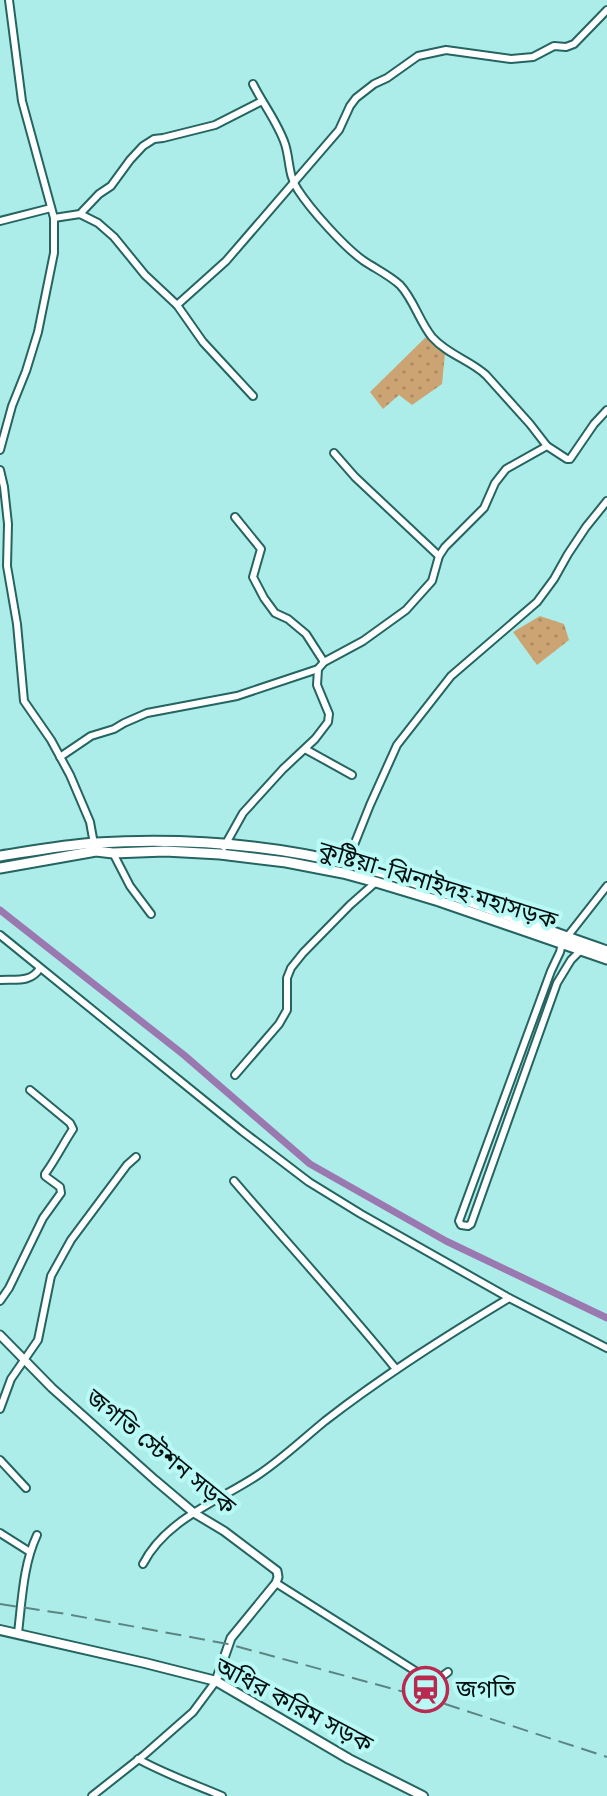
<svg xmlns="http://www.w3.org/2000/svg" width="607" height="1796" font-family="Rubik,'Noto Sans Bengali',sans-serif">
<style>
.park{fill:url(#park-dots)}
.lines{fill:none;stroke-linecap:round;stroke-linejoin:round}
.canal{stroke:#9a78b0;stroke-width:7}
.minor-casing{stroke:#246461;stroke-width:10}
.tertiary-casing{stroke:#246461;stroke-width:11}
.secondary-casing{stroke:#246461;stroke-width:12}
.trunk-casing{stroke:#246461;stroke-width:13}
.minor{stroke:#fff;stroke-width:6}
.tertiary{stroke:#fff;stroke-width:7}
.secondary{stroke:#fff;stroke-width:8}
.trunk{stroke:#fff;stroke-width:9}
.rail{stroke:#5b8583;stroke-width:2;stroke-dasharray:16 8;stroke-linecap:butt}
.labels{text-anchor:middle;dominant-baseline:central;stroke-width:8;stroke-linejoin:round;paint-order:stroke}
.street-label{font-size:24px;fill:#001010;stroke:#bafaf6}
.poi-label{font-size:24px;fill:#001010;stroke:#bafaf6;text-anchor:start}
</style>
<defs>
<pattern id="park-dots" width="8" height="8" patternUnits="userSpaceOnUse" patternTransform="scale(2)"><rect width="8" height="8" fill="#cca473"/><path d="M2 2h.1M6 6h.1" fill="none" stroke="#ad8c62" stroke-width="1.8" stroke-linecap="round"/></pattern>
</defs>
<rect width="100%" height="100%" fill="#adede9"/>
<g class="park">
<polygon points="427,336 445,353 442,384 412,405 399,395 383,409 370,392"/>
<polygon points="540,616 564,624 569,640 537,665 513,632"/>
</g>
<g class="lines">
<polyline class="canal" points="0,910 184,1055 310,1164 446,1241 607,1318"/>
<defs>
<g id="minor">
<path d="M253 84C263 104 278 123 285 144 290 159 288 176 298 190 311 210 345 248 364 261 376 269 389 275 400 285 414 300 419 321 432 337 448 355 470 360 486 375L530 424 547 446 567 459H570L594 424 607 410"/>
<polyline points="80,214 99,194 111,186 130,160 143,146 154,139 163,138 215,125 262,101"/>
<polyline points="54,218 80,214 98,223 114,237 145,275 177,305 203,342 253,396"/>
<polyline points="0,221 51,208"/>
<polyline points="177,305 226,261 339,130 350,106 356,98 374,84 387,78 418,56 446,50 511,59 533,57 554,46 566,47 574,44 607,10"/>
<polyline points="0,450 12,406 26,371 38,332 54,253 54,218 22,101 9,0"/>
<polyline points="334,453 355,477 439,556"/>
<polyline points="0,470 4,487 8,524 7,566 17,624 24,701 51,740 70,775 90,822 94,844"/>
<polyline points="235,517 261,549 253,577 264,598 275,613 288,619 306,634 324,662"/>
<polyline points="305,749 352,775"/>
<polyline points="60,757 91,736 114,729 124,723 147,713 237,696 318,669"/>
<polyline points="224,847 243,813 283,769 315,739 328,722 329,714 317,685 318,669 324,662 363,641 406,610 432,581 439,556 445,547 484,508 495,483 506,469 547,446"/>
<polyline points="113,853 130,886 151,914"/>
<polyline points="346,865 370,805 397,745 451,676 537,602 554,579 568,554 586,527 607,501"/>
<polyline points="0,935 242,1131 309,1182 361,1214 509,1298 607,1348"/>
<polyline points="567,937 607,886"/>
<polyline points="562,943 560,952 551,971 459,1221 461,1225 468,1226 471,1224 557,983 571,960 581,950"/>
<path d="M0 980C16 979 31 983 40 968"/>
<polyline points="235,1075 279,1024 287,1010 287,978 291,968 303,953 350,905 376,882"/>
<path d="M234 1181C288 1244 344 1305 396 1369"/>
<path d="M0 1301 9 1288 43 1218 61 1193 60 1187 45 1176V1174C56 1159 63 1144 73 1129L70 1123 30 1090"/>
<polyline points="0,1409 11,1379 38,1340 51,1276 71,1240 127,1165 136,1157"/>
<polyline points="0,1460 26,1488"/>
<polyline points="0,1533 30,1552"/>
<path d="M143 1564C166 1519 219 1501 258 1475 282 1459 303 1439 325 1421 384 1375 446 1336 509 1298"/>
<polyline points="276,1583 428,1679 436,1681 448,1672"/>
<path d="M18 1633C22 1600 23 1565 37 1535"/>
<path d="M138 1759C165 1774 194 1784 222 1796"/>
<polyline points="92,1796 144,1755 193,1712 216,1681"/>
</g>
<polyline id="tertiary" points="0,1335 52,1388 155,1480 194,1513 224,1531 277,1571 278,1577 276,1583 231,1638 216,1681"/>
<polyline id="secondary" points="0,1630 145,1663 216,1681 349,1759 423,1796"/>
<g id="trunk">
<path d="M0 856C32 851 64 845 96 843 180 838 267 844 349 864 437 886 521 922 607 951"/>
<polyline points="0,868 96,851 113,853 165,851 220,854 286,862 343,873 376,882 439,901 607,959"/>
</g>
</defs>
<use href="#minor" class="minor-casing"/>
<use href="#tertiary" class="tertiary-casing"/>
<use href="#secondary" class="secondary-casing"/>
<use href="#trunk" class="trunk-casing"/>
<use href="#minor" class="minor"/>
<use href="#tertiary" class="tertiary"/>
<use href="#secondary" class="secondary"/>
<use href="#trunk" class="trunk"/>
<polyline class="rail" points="0,1604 66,1614 228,1644 430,1699 607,1757"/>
</g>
<defs>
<symbol id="station-ring" viewBox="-11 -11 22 22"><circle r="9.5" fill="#bafaf6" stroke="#ba294f" stroke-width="1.5"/><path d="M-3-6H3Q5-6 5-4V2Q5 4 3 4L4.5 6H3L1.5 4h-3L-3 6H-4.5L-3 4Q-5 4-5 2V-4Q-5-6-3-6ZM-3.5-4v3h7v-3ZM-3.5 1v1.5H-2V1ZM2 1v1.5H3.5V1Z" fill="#ba294f"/></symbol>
</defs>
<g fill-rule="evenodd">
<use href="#station-ring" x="400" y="1664" width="51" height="51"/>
</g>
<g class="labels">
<g class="street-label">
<text transform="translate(438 885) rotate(17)">কুষ্টিয়া-ঝিনাইদহ মহাসড়ক</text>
<text transform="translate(161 1452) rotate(39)">জগতি স্টেশন সড়ক</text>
<text transform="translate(294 1705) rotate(28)">অধির করিম সড়ক</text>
</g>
<g class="poi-label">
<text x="456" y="1689">জগতি</text>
</g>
</g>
</svg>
